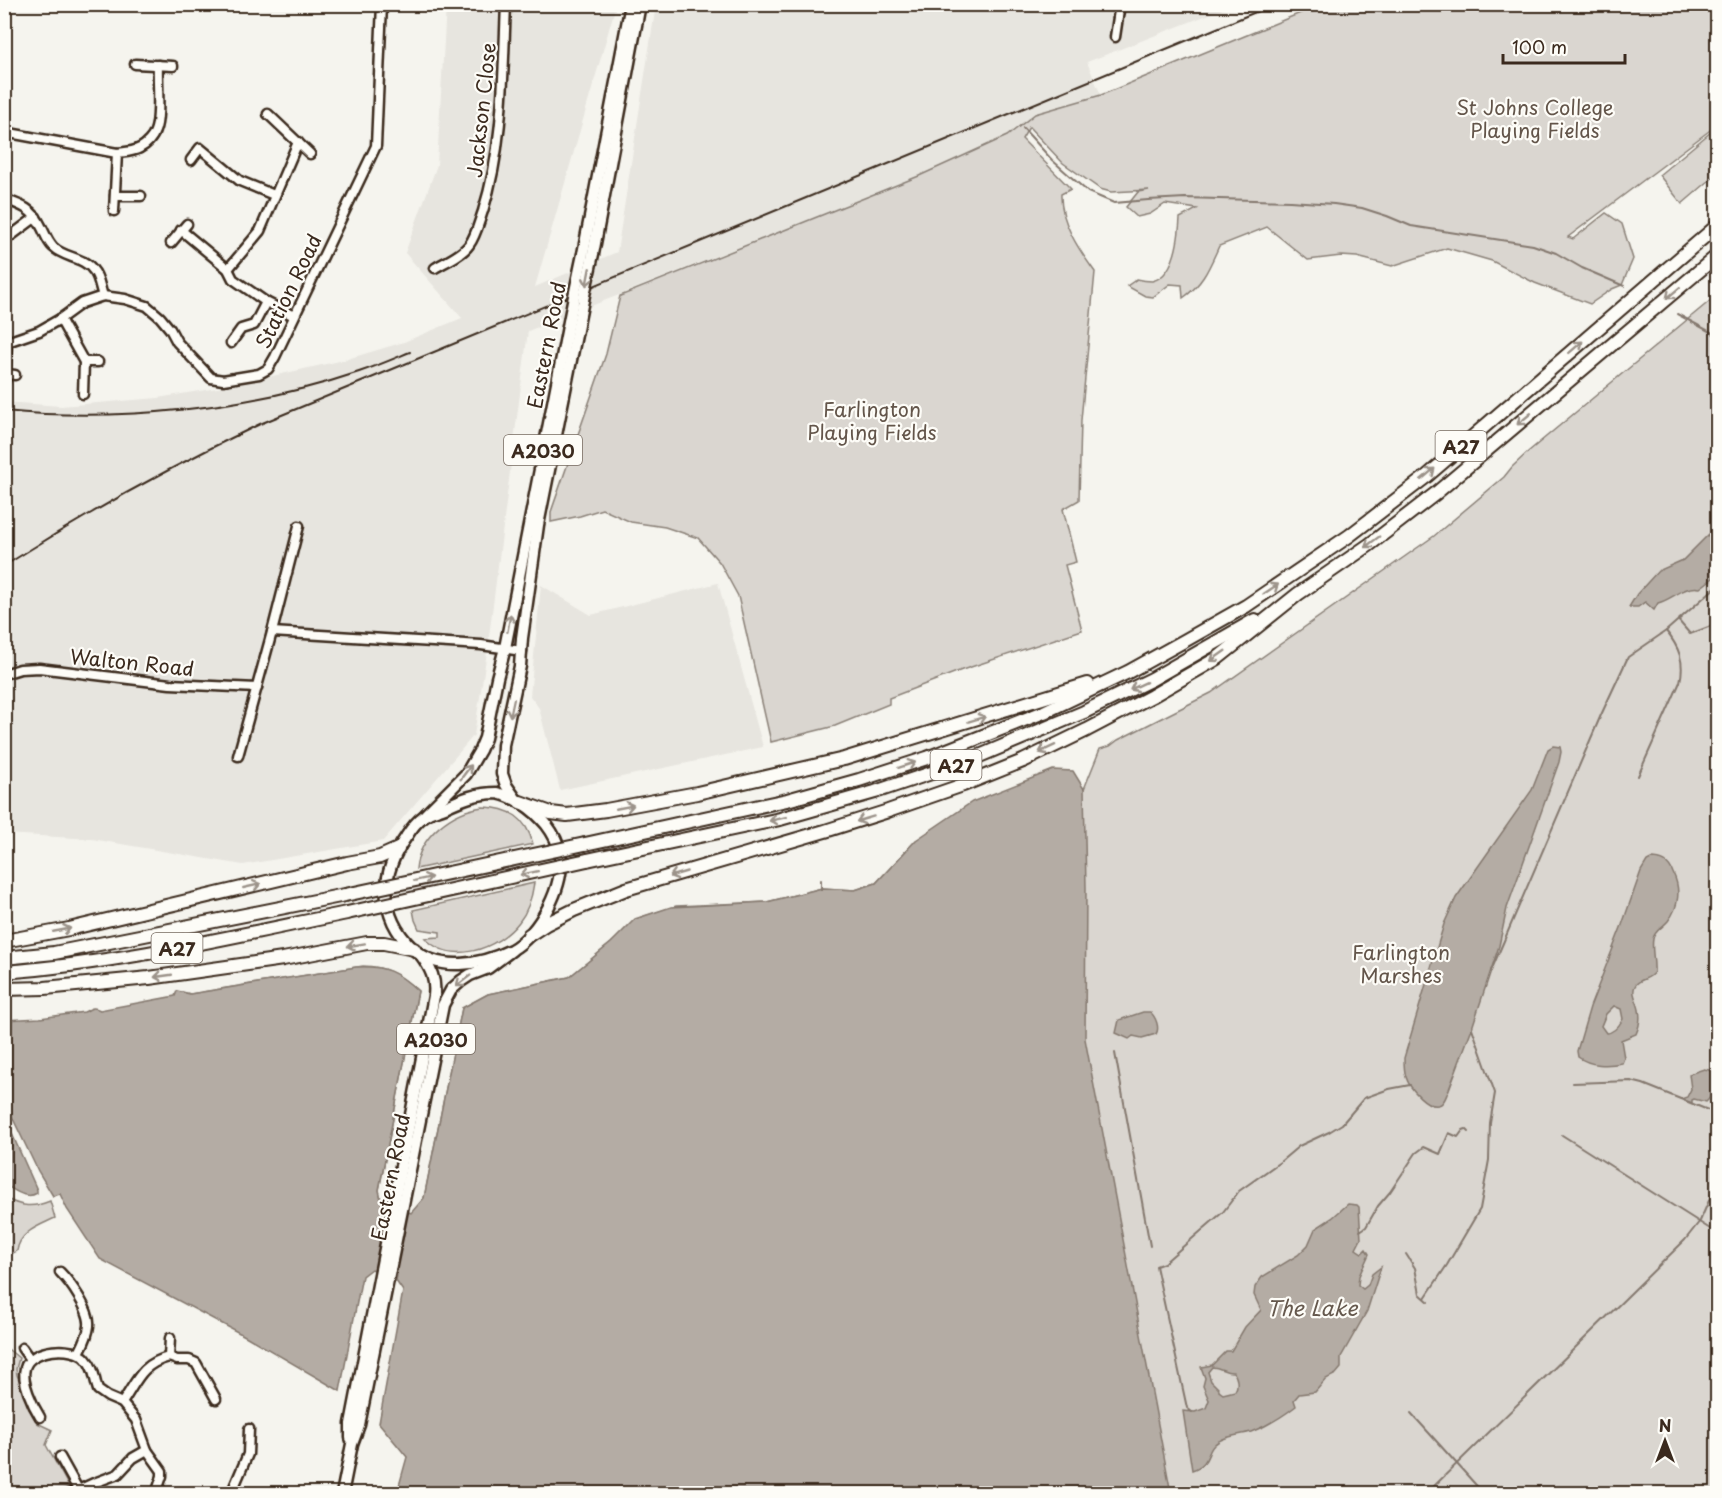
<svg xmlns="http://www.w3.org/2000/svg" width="1722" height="1498" font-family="'Playpen Sans',sans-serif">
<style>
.built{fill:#e7e5df}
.green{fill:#dad6d0;stroke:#8a8077;stroke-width:1.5}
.water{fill:#b4aca4;stroke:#84786e;stroke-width:1.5;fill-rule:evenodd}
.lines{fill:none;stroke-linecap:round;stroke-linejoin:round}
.stream{stroke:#84786e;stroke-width:2}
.minor-casing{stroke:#3b2a1e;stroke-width:13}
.major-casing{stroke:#3b2a1e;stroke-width:15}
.highway-casing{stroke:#3b2a1e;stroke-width:16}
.minor{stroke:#fdfcf7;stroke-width:8}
.major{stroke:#fdfcf7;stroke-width:10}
.highway{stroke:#fdfcf7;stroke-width:12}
.rail{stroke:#3b2a1e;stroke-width:2}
.major-bridge-casing{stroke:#3b2a1e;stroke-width:15;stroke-linecap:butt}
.highway-bridge-casing{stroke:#3b2a1e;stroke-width:16;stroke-linecap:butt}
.major-bridge{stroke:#fdfcf7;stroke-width:10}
.highway-bridge{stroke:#fdfcf7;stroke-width:12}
.oneway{stroke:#9c938a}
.labels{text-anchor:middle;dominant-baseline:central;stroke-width:4.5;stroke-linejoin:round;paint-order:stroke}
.shield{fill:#fdfcf7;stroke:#75695f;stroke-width:1.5}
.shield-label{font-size:18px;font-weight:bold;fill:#3b2a1e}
.park-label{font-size:20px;fill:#63554a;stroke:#fdfcf7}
.street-label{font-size:20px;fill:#3b2a1e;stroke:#fdfcf7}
.water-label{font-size:21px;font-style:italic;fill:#65584d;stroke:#fdfcf7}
</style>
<rect width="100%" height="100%" fill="#f5f4ee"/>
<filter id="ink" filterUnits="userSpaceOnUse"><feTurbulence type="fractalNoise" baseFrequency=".0167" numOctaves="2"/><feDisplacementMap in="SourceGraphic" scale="12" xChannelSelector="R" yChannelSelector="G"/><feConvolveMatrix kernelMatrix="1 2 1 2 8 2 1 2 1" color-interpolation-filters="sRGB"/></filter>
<g filter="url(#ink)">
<g class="built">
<polygon points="446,5 616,5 535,287 617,252 656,5 1233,5 1087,62 1101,95 1035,114 1007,136 919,176 528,331 487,652 474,735 383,841 243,865 92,839 5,834 4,402 61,406 158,398 223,387 344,360 404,342 462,318 405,253 437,165"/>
<polygon points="718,583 763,747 560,790 539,708 530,696 541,585 591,615"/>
</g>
<g class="green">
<path d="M1320 5H1717V125L1568 237 1573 239 1606 213 1622 224 1633 259 1622 285 1612 289 1590 304 1535 283 1492 261 1447 248 1392 266 1357 257 1341 256 1308 260 1267 227 1219 246C1209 268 1203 284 1183 298L1182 285 1170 284 1153 297 1145 296 1127 286 1137 279C1141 280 1148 281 1152 281 1175 276 1179 237 1180 218L1197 209 1165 204 1150 214 1137 217 1126 207 1138 192 1149 190 1111 192 1100 189 1063 163 1029 127 1022 139 1071 189 1061 194C1060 222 1079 250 1095 272L1081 420 1079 500 1063 509 1076 562 1065 565 1082 630 962 670 889 698V704L835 726 771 742 738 596 720 563 698 538 665 527 631 522 602 509 580 516 551 522V512L606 354 620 296 919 176 1007 136 1035 114 1101 95Z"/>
<polygon points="1717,127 1717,174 1682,204 1659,175"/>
<path d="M1717 295V1493H1108L482 1271 163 1071 182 992 190 994 363 966C386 966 402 976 418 991L379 1190 382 1205 412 1213 424 1198 462 1008 488 994 569 977 611 943 639 918 676 906 767 902 822 888 855 890 876 883 916 840 948 823 1069 781 1084 789 1100 749 1110 746 1118 740 1211 693 1434 536 1504 477 1512 467 1529 451Z"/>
<path d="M483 807C510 808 526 817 533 844L416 869C419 836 452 811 483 807Z"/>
<path d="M534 883C532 897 528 911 519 922 498 949 451 966 425 938L440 937V932L419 929 415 920 413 910Z"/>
<path d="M5 1198C21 1207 33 1208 50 1201L55 1218C39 1226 20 1231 17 1251L5 1257Z"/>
<polygon points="4,1346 19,1358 16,1369 17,1375 37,1423 52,1430 46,1445 69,1487 55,1493 7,1493 5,1490"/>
</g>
<g class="water">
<path d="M1717 526V575L1700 588C1684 585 1673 599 1658 603L1654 610 1645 602 1638 607H1629L1637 594 1658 571 1683 560Z"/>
<path d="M1553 746 1560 747 1561 752 1559 762 1507 908 1499 946 1472 1028 1448 1092C1446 1096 1445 1101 1441 1104 1428 1111 1409 1087 1406 1077 1404 1071 1404 1064 1404 1058L1444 924 1456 898 1532 790 1548 749Z"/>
<path d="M1053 770 1073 771 1084 789 1086 888 1085 1039 1171 1493H397L407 1457 379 1423 403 1291 396 1281 397 1275 371 1269 362 1276 340 1391 247 1337 100 1259 67 1209 60 1194 53 1196 38 1171 5 1102V1020L40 1018 84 1012C91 1009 92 1006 100 1010L175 996 177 991 190 994 356 967C384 965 398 972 418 991L379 1190 382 1205 411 1213 424 1198 462 1008 488 994 569 977 611 943 635 919 671 907 767 902 822 888 855 890 876 883 916 840 972 802Z"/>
<path d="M1651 859C1662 859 1669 862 1673 873 1681 889 1679 907 1668 921 1663 927 1654 931 1653 939 1651 949 1655 961 1654 972 1650 980 1639 978 1635 986 1631 993 1638 1002 1639 1010 1641 1018 1639 1027 1636 1034L1621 1040 1624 1058 1622 1063C1608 1066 1590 1066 1578 1057L1577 1051 1590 1007 1622 925 1641 871 1647 861ZM1614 1006 1621 1009 1623 1019C1619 1026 1614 1033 1606 1033L1601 1026 1606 1014Z"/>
<path d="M1143 1012H1150C1156 1017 1160 1028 1156 1034L1142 1038 1133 1036 1129 1039 1116 1033 1119 1020Z"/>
<polygon points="1704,1069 1709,1070 1716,1075 1716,1082 1708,1100 1706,1102 1694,1099 1692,1100 1692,1103 1681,1099 1687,1097 1691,1089 1689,1074"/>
<path d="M5 1118 37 1190V1193C26 1200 15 1190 5 1185Z"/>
<path d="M1348 1204 1357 1205 1359 1207 1361 1239 1356 1249 1362 1253 1366 1249 1369 1254 1359 1276 1358 1285 1363 1289 1368 1285 1372 1274 1381 1267 1367 1311 1341 1357V1368L1336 1374 1326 1379 1315 1392 1299 1394 1294 1400 1296 1406C1282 1417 1267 1426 1251 1432 1241 1435 1228 1435 1219 1441 1204 1450 1213 1463 1192 1470L1183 1411 1195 1412 1206 1408 1209 1400 1203 1386 1205 1378 1201 1367 1212 1365 1226 1351H1231L1245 1327 1261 1310 1254 1295 1255 1287 1262 1277 1298 1255 1308 1245 1315 1229 1332 1218ZM1212 1367C1221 1367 1225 1373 1233 1372 1237 1376 1239 1385 1235 1391L1223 1394 1219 1391V1389L1211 1381 1208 1372Z"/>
</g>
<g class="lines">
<g class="stream">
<polyline points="1023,128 1052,160 1088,192 1114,203 1148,200 1185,198 1290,201 1334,204 1362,208 1387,216 1411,226 1533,245 1556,253 1582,268 1624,286"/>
<polyline points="1677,314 1718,336"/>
<polyline points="1678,620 1690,634 1711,626"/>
<path d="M1638 776 1680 682C1685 662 1679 647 1666 631"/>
<polyline points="821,890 821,880"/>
<polyline points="1491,971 1601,715 1628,657 1666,631 1718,585"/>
<polyline points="1115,1053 1150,1246"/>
<polyline points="1573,1083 1631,1081 1643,1084 1718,1114"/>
<polyline points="1562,1135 1718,1234"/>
<polyline points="1360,1231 1366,1227 1378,1206 1390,1192 1416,1153 1424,1147 1440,1154 1449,1133 1458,1137 1463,1130 1466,1129 1469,1132"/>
<polyline points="1406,1254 1415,1268 1420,1294 1429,1302"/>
<polyline points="1425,1298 1447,1265 1480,1209 1489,1160 1490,1123 1495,1093 1472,1028"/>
<polyline points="1192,1412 1187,1408 1156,1266 1164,1263 1223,1212 1239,1191 1280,1162 1299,1146 1329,1132 1342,1124 1364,1098 1389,1089 1410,1085"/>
<polyline points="1411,1413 1484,1494"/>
<polyline points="1426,1494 1685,1240 1700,1221 1718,1180"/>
</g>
<defs>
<g id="minor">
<polyline points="1115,37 1120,4"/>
<polyline points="135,64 173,66"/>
<polyline points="268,114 310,154"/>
<path d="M4 132 117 153C125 152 133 152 140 148 146 145 153 138 155 131 161 117 157 82 158 65"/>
<polyline points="191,160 200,148 240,181 274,195"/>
<polyline points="115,196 141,196"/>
<path d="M4 199C21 205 33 209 41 226 45 233 47 241 53 247 64 258 84 257 93 270 99 276 100 288 103 296"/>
<polyline points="114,211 117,153"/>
<polyline points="181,230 228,269 233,279 266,302 294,316"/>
<polyline points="4,241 36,217"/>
<polyline points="171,243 187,224"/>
<path d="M435 268C445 262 462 255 469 245 476 236 479 222 483 211 504 145 503 73 506 4"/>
<polyline points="228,269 260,231 298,142"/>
<polyline points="60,319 84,362 83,394"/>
<polyline points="231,343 241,329 254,325 266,302"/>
<polyline points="84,362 98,362"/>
<polyline points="6,374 15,375"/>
<polyline points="5,381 7,342 39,331 60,319 82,303 103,296 125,299 147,306 160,317 170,329 177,342 211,378 223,380 259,374 268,369 275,357 376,146 382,4"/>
<polyline points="272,632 481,645 522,651"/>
<polyline points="4,674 20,669 39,668 170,684 257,688"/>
<polyline points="238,756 272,632 299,526"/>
<path d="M60 1272C70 1282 91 1311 89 1326 88 1336 83 1345 79 1353"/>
<polyline points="22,1348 29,1358"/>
<polyline points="169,1357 170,1338"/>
<path d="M122 1403C137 1381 141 1364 169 1357L177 1360H189L196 1363 216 1399"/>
<path d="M40 1417C33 1406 21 1381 25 1368 30 1348 74 1345 86 1359 95 1369 94 1379 98 1390L108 1397 122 1403 136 1420 147 1450 162 1471V1476L158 1488V1494"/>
<polyline points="60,1457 80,1493"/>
<polyline points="70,1494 94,1483 118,1474 133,1458 147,1450"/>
<polyline points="231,1494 248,1454 249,1429"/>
</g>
<g id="major">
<polyline points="583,254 631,4"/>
<polyline points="593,254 640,4"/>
<path d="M497 793C518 798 532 808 546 824 553 833 558 842 560 853 566 884 539 935 511 950 481 965 439 973 412 948 378 915 380 874 406 837 411 829 417 821 424 816 430 811 438 810 445 807 462 799 477 793 497 793Z"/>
<polyline points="515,798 506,785 502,774 503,745 520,666 522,638 538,525 583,300"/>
<polyline points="426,814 466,774 480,750 485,738 497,678 505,648 573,301"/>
<path d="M351 1438V1424L434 996C436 979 431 969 421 955"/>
<polyline points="342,1494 352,1444 359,1425 443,1005 451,990 461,981 470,975 488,968 512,950"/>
</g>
<g id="highway">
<polyline points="520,802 551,813 567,815 606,810 697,793 844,759 1088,684"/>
<polyline points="585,844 787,800 859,780 927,758 1044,712 1128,672 1184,641 1246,606 1349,536 1427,476 1718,225"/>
<polyline points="587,860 780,819 875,792 970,760 1084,712 1152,679 1255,620"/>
<polyline points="529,935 546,924 574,910 626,889 825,831 888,811 963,785 1023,761 1087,730 1152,696 1218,658 1298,594 1369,545 1435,494 1718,255"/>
<polyline points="4,941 69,929 347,863 380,857 398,849"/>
<polyline points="4,958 54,953 345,895"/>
<path d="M4 972C120 963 234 936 347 913"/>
<polyline points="4,989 45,988 149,978 283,959 367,943 384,943 414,949"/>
</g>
</defs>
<use href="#minor" class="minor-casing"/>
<use href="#major" class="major-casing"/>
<use href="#highway" class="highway-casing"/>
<use href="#minor" class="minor"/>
<use href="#major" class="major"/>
<use href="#highway" class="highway"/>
<g class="rail">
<path d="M4 411C119 422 250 409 359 372 377 366 393 359 410 352"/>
<path d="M4 566C87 513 172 466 260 424L1275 4"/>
</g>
<defs>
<g id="major-bridge">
<polyline points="583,300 593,254"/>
<polyline points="573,301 583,254"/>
</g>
<g id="highway-bridge">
<polyline points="345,895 585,844"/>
<polyline points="347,913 587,860"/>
</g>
</defs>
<use href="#major-bridge" class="major-bridge-casing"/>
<use href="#highway-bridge" class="highway-bridge-casing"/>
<use href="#major-bridge" class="major-bridge"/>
<use href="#highway-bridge" class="highway-bridge"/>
</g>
<defs><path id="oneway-shaft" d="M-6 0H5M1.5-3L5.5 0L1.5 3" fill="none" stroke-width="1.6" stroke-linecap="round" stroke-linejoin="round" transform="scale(1.5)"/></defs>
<g class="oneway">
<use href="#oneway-shaft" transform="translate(588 277) rotate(101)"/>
<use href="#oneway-shaft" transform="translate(1673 293) rotate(140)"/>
<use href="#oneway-shaft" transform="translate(1576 347) rotate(-41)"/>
<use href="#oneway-shaft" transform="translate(1524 419) rotate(140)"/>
<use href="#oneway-shaft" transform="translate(1428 474) rotate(-40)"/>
<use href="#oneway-shaft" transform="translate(1372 542) rotate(143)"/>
<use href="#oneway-shaft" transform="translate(1271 589) rotate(-34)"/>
<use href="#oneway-shaft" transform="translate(509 623) rotate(-80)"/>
<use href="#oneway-shaft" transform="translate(1218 656) rotate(145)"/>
<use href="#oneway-shaft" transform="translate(1138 686) rotate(155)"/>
<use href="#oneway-shaft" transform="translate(512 708) rotate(102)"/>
<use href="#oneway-shaft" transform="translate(977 719) rotate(-17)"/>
<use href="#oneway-shaft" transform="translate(1047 749) rotate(155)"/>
<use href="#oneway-shaft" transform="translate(907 765) rotate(-18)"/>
<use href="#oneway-shaft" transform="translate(466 772) rotate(-53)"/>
<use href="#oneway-shaft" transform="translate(625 807) rotate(-11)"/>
<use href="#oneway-shaft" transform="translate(778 819) rotate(167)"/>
<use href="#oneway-shaft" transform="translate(865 819) rotate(163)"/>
<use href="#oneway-shaft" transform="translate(529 873) rotate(168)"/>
<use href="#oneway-shaft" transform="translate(678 874) rotate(164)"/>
<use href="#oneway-shaft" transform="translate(423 879) rotate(-12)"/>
<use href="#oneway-shaft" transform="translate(252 886) rotate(-13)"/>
<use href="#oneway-shaft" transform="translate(62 930) rotate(-11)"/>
<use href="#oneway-shaft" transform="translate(356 945) rotate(170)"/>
<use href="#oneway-shaft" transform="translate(163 976) rotate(172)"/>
<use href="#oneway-shaft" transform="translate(463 981) rotate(143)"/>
</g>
</g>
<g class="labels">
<g class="shield">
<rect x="1435.5" y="431" width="51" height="30" rx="4.5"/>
<rect x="504" y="435" width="78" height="30" rx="4.5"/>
<rect x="930.5" y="750" width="51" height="30" rx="4.5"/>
<rect x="151.5" y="933" width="51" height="30" rx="4.5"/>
<rect x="397" y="1024" width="78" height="30" rx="4.5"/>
</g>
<g class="shield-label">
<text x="1461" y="446">A27</text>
<text x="543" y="450">A2030</text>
<text x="956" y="765">A27</text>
<text x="177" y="948">A27</text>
<text x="436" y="1039">A2030</text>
</g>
<g class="park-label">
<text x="1535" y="107">St Johns College<tspan x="1535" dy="23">Playing Fields</tspan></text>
<text x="872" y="409">Farlington<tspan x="872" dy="23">Playing Fields</tspan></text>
<text x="1401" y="952">Farlington<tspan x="1401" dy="23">Marshes</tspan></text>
</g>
<g class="street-label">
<text transform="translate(481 110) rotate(-84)">Jackson Close</text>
<text transform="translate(288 291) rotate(-64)">Station Road</text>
<text transform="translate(546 345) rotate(-79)">Eastern Road</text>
<text transform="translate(132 662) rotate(6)">Walton Road</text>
<text transform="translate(390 1177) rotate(-79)">Eastern Road</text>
</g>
<g class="water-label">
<text x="1312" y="1307">The Lake</text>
</g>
</g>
<rect width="1722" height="1498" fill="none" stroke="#fdfcf7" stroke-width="24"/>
<rect x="12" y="12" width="1698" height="1474" fill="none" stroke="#3b2a1e" stroke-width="2" filter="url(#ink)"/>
<g transform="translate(1665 1441)" stroke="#fdfcf7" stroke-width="4.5" paint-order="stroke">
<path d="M0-4.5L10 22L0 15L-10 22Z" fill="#3b2a1e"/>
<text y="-9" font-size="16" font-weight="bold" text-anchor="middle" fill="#3b2a1e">N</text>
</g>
<path d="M1503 54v9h122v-9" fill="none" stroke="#3b2a1e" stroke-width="3"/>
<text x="1512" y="54" font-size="18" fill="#3b2a1e" stroke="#fdfcf7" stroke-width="4.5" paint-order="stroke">100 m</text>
</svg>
